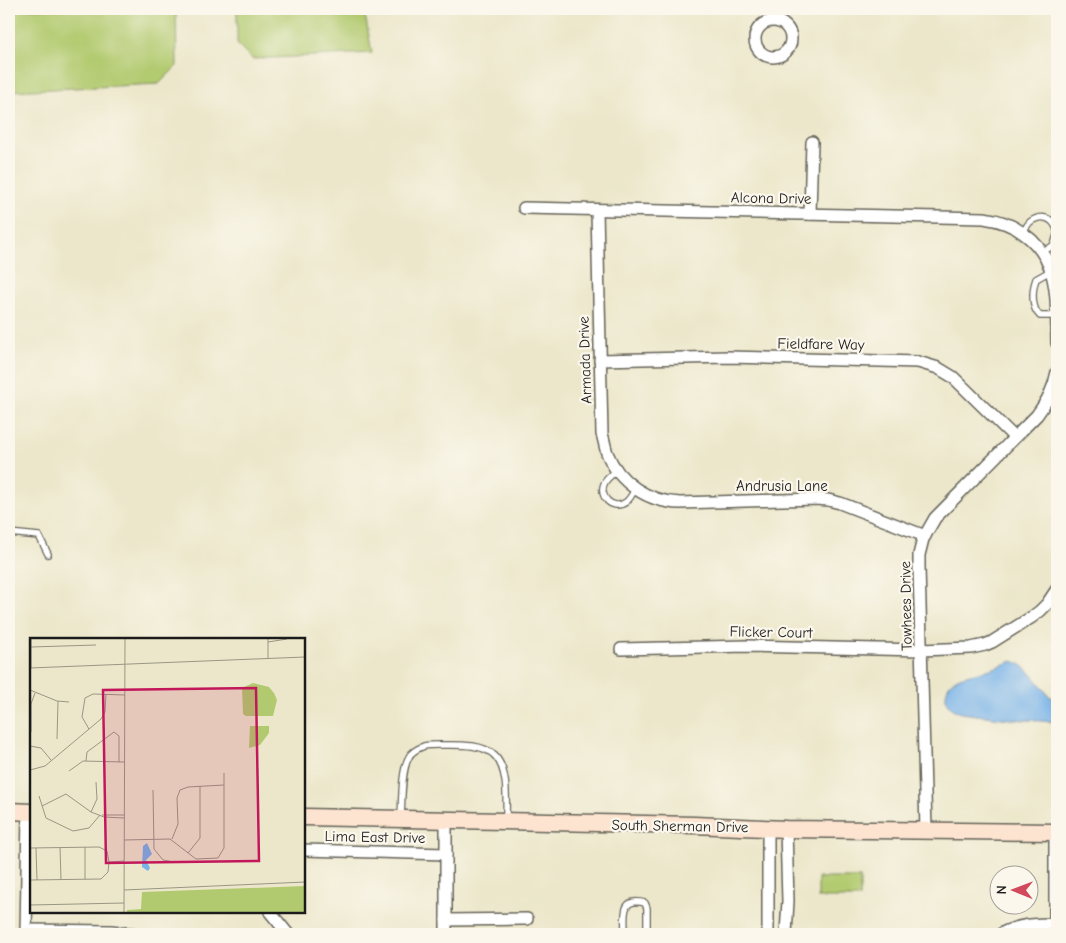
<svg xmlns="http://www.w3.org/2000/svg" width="1066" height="943" font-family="'Comic Neue',sans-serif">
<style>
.green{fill:#b2ca6f;stroke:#677346}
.water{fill:#78b2e8;stroke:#4a6782}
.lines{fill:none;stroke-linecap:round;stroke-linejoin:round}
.lane-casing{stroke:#656359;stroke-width:8}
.street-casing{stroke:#656359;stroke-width:14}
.secondary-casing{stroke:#656359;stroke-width:19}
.lane{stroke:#fff;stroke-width:5.5}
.street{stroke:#fff;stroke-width:11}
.secondary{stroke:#fde4d0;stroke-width:16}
.labels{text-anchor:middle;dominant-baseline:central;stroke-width:4.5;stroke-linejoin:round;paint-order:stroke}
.street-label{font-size:15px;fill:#1c1c1c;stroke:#fbf7ec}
.inset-road{fill:none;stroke:#999684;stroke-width:1}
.view{fill:#c2185b;fill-opacity:0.15;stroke:#c2185b;stroke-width:2.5}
.inset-edge{fill:none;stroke:#1c1c1c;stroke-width:2.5}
</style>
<rect width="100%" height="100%" fill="#fbf7ec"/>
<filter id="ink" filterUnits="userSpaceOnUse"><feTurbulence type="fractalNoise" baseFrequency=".02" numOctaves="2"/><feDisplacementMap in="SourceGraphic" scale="10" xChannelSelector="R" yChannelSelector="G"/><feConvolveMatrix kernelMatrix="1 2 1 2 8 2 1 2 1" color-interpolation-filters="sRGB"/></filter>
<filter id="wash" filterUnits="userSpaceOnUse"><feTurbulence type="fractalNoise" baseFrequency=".0096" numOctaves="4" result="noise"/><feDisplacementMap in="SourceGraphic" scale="20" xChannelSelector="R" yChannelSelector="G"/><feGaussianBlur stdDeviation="1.12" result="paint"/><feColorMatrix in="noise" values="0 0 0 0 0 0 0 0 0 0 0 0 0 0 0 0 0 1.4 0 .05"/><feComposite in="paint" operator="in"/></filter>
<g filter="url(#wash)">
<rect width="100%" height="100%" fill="#ece7ca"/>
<g class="green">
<polygon points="9,9 176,9 177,66 159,84 9,91"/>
<polygon points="237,9 362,9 366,20 372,53 252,59 237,44"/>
<rect x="818" y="878" width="42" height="20"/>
</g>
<path class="water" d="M1013 661C1029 666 1039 684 1050 697L1055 698 1057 697V722L1010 719 961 713C953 710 946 706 946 697 946 691 948 684 954 680 961 675 981 672 991 669 998 667 1005 663 1013 661Z"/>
</g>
<g filter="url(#ink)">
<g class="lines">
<defs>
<g id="lane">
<path d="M1023 232C1025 229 1027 225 1030 222 1041 214 1053 217 1057 230"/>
<polyline points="1043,252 1054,245 1057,235"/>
<path d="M1052 270 1036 279C1032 290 1031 308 1040 316H1057"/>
<path d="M617 471C613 474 608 477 605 482 597 495 612 512 626 502 630 499 633 493 635 489"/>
<polyline points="9,533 39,536 48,554"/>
<path d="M401 818C402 803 401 770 409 757 411 752 419 748 424 746 429 745 435 745 440 745 456 745 483 743 495 756 509 771 506 801 506 820"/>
<path d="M625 934C625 917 620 896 645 903L647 908V934"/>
</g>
<g id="street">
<circle cx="773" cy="39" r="18"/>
<path d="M524 208 984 218C998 220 1011 224 1023 233 1061 260 1056 301 1057 343"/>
<path d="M597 210 602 434C604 440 605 447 607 453 619 483 648 502 680 503L816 499 828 500 840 503 925 536"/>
<polyline points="810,214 812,142"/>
<polyline points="600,360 728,357 918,362 938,368 953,377 1014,437"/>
<polyline points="621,649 747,646 921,650 971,648 985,645 992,642 1032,617 1040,611 1047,604 1057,589"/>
<path d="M926 830 919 567V555L923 539 935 518 1037 415C1047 401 1054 389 1057 372"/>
<polyline points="304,850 446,854"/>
<polyline points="270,912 288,934"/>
<polyline points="446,920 527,919"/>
<polyline points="1055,924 1055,832"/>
<polyline points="26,930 111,931 135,934"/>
<polyline points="26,934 28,812"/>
<polyline points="446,934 446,821"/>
<polyline points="768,934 768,828"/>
<polyline points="786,934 788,901 786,829"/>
<path d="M1001 934C1018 924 1038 924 1057 924"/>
</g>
<g id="secondary">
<polyline points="9,811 31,812"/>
<polyline points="304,817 694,825 786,829 1057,832"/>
</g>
</defs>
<use href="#lane" class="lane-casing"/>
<use href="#street" class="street-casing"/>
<use href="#secondary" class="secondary-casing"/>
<use href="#lane" class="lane"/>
<use href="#street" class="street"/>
<use href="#secondary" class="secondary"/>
</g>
</g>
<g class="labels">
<g class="street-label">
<text transform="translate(771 198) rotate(1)">Alcona Drive</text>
<text transform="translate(821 344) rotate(1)">Fieldfare Way</text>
<text transform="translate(585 360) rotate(-92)">Armada Drive</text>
<text x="782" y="486">Andrusia Lane</text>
<text transform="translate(906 606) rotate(-91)">Towhees Drive</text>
<text transform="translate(771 632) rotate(1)">Flicker Court</text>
<text transform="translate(680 826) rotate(1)">South Sherman Drive</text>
<text transform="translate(375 837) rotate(1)">Lima East Drive</text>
</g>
</g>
<g transform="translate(30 638)">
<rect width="275" height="275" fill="#ece7ca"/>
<path d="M223 45 239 49 244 55 247 62 243 78H216L213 76 212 50ZM220 88H239V95L230 107 219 110ZM275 248V275H97V272L111 271 112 254Z" fill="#b2ca6f"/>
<path d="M117 205 122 216 116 222 120 230 118 233 112 229 113 208Z" fill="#78b2e8"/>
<path class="inset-road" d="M1 0V30M238 0V21M238 4 257 1M1 9 66 7M0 30 275 19M0 52 27 63 39 64M59 91 52 79 55 60 63 56 95 57M1 94V66L5 55M27 101 28 63M0 108 11 110 21 122M56 123 57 114 84 94 89 98V124M0 132 15 128 71 81 75 74 76 56M39 133 53 123 94 124M123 152 124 211 133 222 144 224M9 158 16 180 43 193 59 190 70 177M12 168 36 156 61 174 74 179 94 180M61 174 67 161 66 144M72 177H94M142 201 148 186 147 160 150 152 158 149 194 147M94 202 140 201 166 221 188 220 194 210V135M30 209 31 242M55 209V241M0 210 69 209 77 213 79 224 78 234 71 241 0 242M6 210 7 242M158 215 170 200V148M79 224 94 223M94 252 275 244M0 267 94 265M94 275 95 0"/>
<path class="view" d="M226 50 229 223 76 225 73 52Z"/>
<rect width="275" height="275" class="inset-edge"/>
</g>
<rect width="1066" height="943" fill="none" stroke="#fbf7ec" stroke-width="30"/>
<g transform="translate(1014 890) rotate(271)"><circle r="24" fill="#fbf7ec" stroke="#a29f99"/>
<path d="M0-4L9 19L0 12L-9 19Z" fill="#d1495b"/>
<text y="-8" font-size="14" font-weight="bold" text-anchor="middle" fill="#1c1c1c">N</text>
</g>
</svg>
